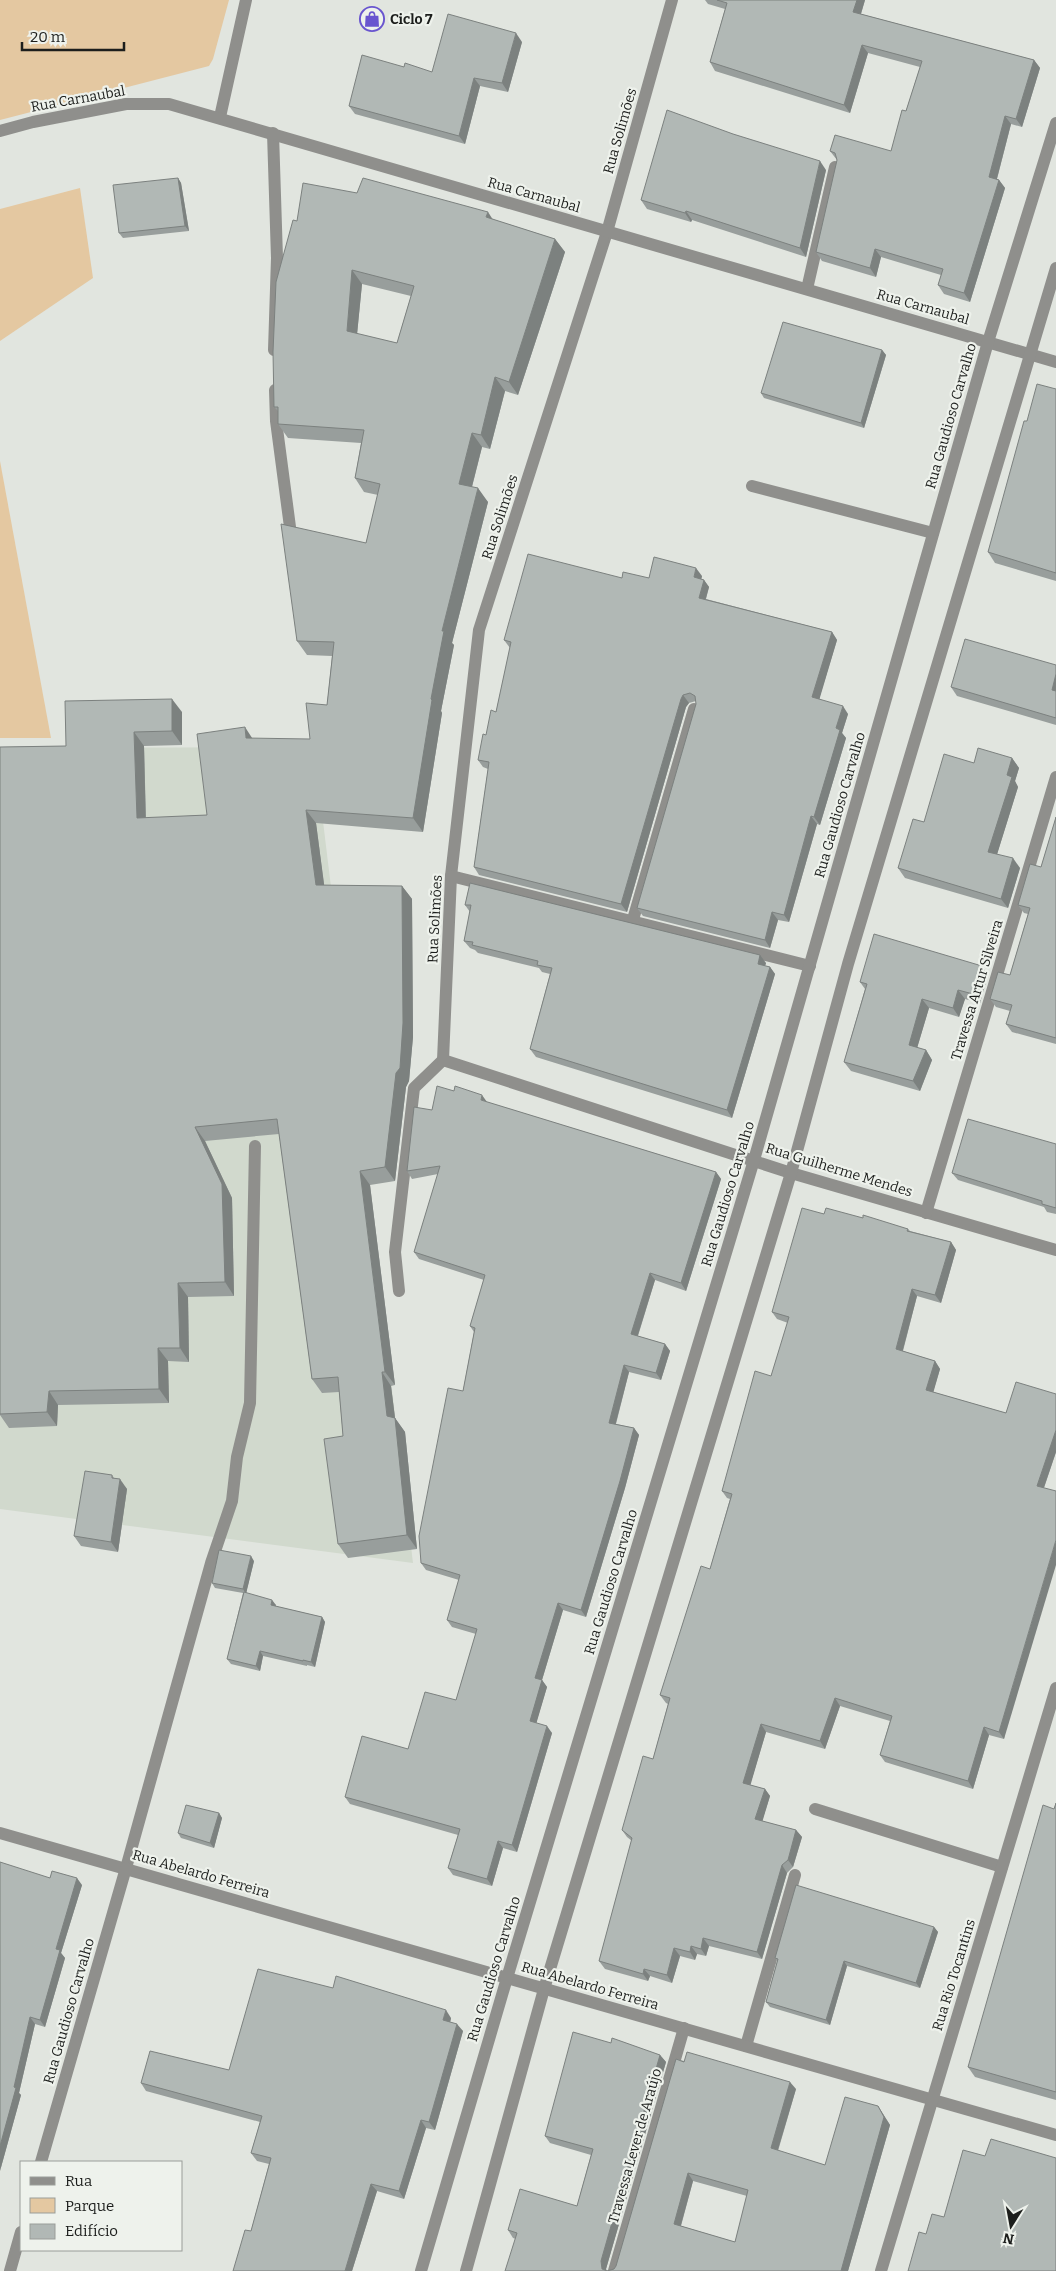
<svg xmlns="http://www.w3.org/2000/svg" width="1056" height="2271" font-family="Bitter,serif">
<style>
.built{fill:#d1d9cd}
.green{fill:#e4c8a1}
.lines{fill:none;stroke-linecap:round;stroke-linejoin:round}
.lane{stroke:#8f8f8c;stroke-width:12}
.street{stroke:#8f8f8c;stroke-width:12}
.wall{fill:#989e9c;fill-rule:evenodd}
.shaded-wall{fill:#7c817f}
.building{fill:#b1b8b5;stroke:#7c817f;fill-rule:evenodd}
.labels{text-anchor:middle;dominant-baseline:central;stroke-width:4.5;stroke-linejoin:round;paint-order:stroke}
.poi-label{font-size:14px;font-weight:bold;fill:#1c1e1c;stroke:#eef2ec;text-anchor:start}
.street-label{font-size:14px;fill:#1c1e1c;stroke:#eef2ec}
</style>
<rect width="100%" height="100%" fill="#e1e5df"/>
<polygon class="built" points="314,747 413,1563 0,1509 0,748"/>
<g class="green">
<polygon points="0,0 229,0 213,59 209,66 0,120"/>
<polygon points="80,188 93,278 0,341 0,209"/>
<polygon points="0,461 51,738 0,738"/>
</g>
<g class="lines">
<g class="lane">
<polyline points="273,133 277,258 274,350"/>
<polyline points="807,289 835,167"/>
<polyline points="275,390 276,421 290,527"/>
<polyline points="399,1291 395,1252 414,1088 443,1060"/>
<polyline points="815,1809 1002,1867"/>
<polyline points="126,1868 211,1563 232,1501 237,1457 250,1403 255,1146"/>
<polyline points="746,2046 795,1875"/>
</g>
<g class="street">
<polyline points="672,0 607,232 479,630 451,876 443,1060 791,1173 1056,1250"/>
<polyline points="220,117 246,0"/>
<polyline points="0,131 33,122 126,104 169,104 1056,362"/>
<polyline points="752,486 933,533"/>
<polyline points="451,876 810,966"/>
<polyline points="632,923 694,709"/>
<polyline points="926,1213 1056,777"/>
<polyline points="0,1833 1056,2135"/>
<polyline points="41,2162 126,1868"/>
<polyline points="10,2271 21,2232"/>
<polyline points="421,2271 507,1978 754,1160 988,342 1056,123"/>
<polyline points="466,2271 544,1989 791,1173 848,964 1056,268"/>
<polyline points="614,2271 684,2028"/>
<polyline points="881,2271 1056,1688"/>
</g>
</g>
<g class="wall">
<polygon points="705,0 865,0 861,14 1034,60 1040,68 1022,127 1011,124 997,179 999,180 1005,188 970,302 944,294 938,285 941,275 881,257 876,277 822,261 816,252 837,160 830,151 891,151 906,111 920,67 868,53 850,113 715,71 710,62 725,9 708,4"/>
<polygon points="522,42 508,92 480,86 465,144 355,114 349,106 404,67 432,72"/>
<polygon points="826,170 806,257 692,220 691,222 647,209 641,200"/>
<polygon points="178,178 181,183 189,231 123,238 119,233"/>
<path d="M492 219 555 239 565 252 518 395 505 391 490 449 482 447 472 487 488 502 452 643 454 645 441 711 442 713 423 832 316 823 324 885 402 886 412 899 413 1037 409 1081 406 1087 395 1181 370 1185 395 1385 391 1386 395 1418 405 1432 417 1549 348 1558 338 1544 343 1436 339 1392 322 1393 312 1379 279 1134 205 1141 232 1198 234 1296 188 1297 189 1362 168 1361 169 1403 58 1405 57 1426 9 1428 0 1415V747L66 746 182 712V745L144 746 146 818 207 815 253 739H310L327 705 332 656 307 655 297 641 366 543 378 495 364 492 355 478 361 443 288 438 278 424V411L274 407 297 221ZM362 284 411 296 397 343 357 334Z"/>
<polygon points="882,350 886,355 864,428 764,398 761,393"/>
<polygon points="1056,389 1056,581 995,563 988,552 1027,421"/>
<polygon points="702,576 701,579 704,580 709,587 706,599 832,632 837,640 819,699 848,714 842,733 846,738 820,825 817,824 789,922 778,920 770,948 643,916 637,908 696,704 696,701 689,703 686,707 627,912 479,875 474,867 488,769 483,767 478,760 486,735 496,712 510,648 504,640 622,578 649,578"/>
<polygon points="1056,665 1056,725 957,696 951,687"/>
<polygon points="1012,758 1019,768 1015,781 1018,787 997,854 1020,868 1008,908 905,878 898,868 924,822 974,763"/>
<polygon points="1056,817 1056,1044 1012,1032 1006,1024 1010,1011 996,1007 990,999 1010,975 1028,914 1024,913 1018,905 1041,867"/>
<polygon points="470,883 766,963 765,966 770,967 775,974 732,1118 536,1057 530,1049 550,974 542,972 539,968 478,953 475,950 470,948 464,941 470,912 465,905"/>
<polygon points="988,975 980,1003 965,999 959,1017 929,1008 917,1048 926,1050 932,1060 920,1091 851,1071 844,1062 865,989 860,982"/>
<polygon points="487,1102 716,1172 721,1179 686,1291 655,1280 638,1336 665,1344 670,1351 661,1380 629,1372 616,1424 634,1428 639,1435 625,1488 586,1617 563,1610 542,1680 547,1687 536,1723 552,1733 517,1852 503,1848 492,1886 453,1875 448,1868 458,1835 350,1804 345,1797 408,1749 456,1700 476,1634 452,1627 447,1620 459,1580 426,1570 421,1563 463,1391 474,1332 470,1326 484,1280 419,1259 414,1252 438,1174 412,1179 407,1171 432,1110"/>
<polygon points="1056,1144 1056,1214 1047,1212 1044,1207 958,1180 952,1173"/>
<polygon points="824,1214 863,1218 908,1229 910,1231 951,1242 956,1250 941,1303 917,1296 903,1351 935,1361 940,1369 933,1392 1006,1413 1056,1394 1056,1452 1044,1488 1004,1739 989,1735 973,1789 885,1762 880,1755 890,1721 840,1706 825,1749 766,1732 750,1785 765,1789 770,1796 762,1821 796,1830 802,1837 793,1867 787,1873 762,1959 709,1946 706,1956 697,1954 695,1960 680,1956 672,1983 650,1976 648,1981 605,1969 599,1961 632,1841 627,1837 622,1830 653,1759 668,1704 666,1703 660,1695 710,1569 730,1499 727,1498 722,1491 771,1376 788,1323 777,1319 772,1312"/>
<polygon points="112,1475 114,1478 127,1489 118,1552 81,1546 74,1536"/>
<polygon points="254,1561 246,1593 276,1605 275,1606 322,1617 325,1622 315,1667 307,1665 307,1666 263,1656 260,1671 231,1664 227,1659 243,1593 215,1588 212,1583"/>
<polygon points="1056,1803 1056,2100 975,2077 968,2067"/>
<polygon points="219,1813 222,1818 214,1848 181,1838 178,1833"/>
<polygon points="50,1878 82,1885 61,1953 65,1958 45,2027 35,2024 19,2093 21,2095 0,2171"/>
<polygon points="934,1927 938,1932 920,1988 847,1966 830,2025 770,2007 766,2002 777,1961 775,1958"/>
<polygon points="451,2018 450,2022 463,2031 435,2130 426,2128 404,2199 377,2191 352,2271 233,2271 251,2231 269,2164 257,2161 251,2153 260,2122 146,2091 141,2083 229,2070"/>
<polygon points="611,2043 660,2055 666,2062 606,2269 513,2238 508,2230 577,2206 591,2155 550,2143 545,2136"/>
<path d="M676 2059 796 2089 778 2151 825 2165 878 2106 890 2125 848 2271 614 2269 616 2266ZM693 2181 747 2196 735 2242 681 2226Z"/>
</g>
<g class="shaded-wall">
<polygon points="857,0 865,0 859,20 853,12"/>
<polygon points="516,33 522,42 508,92 502,83"/>
<polygon points="862,45 868,53 850,113 844,105"/>
<polygon points="1034,60 1040,68 1022,127 1016,119"/>
<polygon points="474,78 480,86 465,144 459,136"/>
<polygon points="1005,116 1011,124 995,186 989,177"/>
<polygon points="820,161 826,170 806,257 800,248"/>
<polygon points="178,178 181,183 189,231 185,226"/>
<polygon points="999,180 1005,188 970,302 964,293"/>
<polygon points="686,211 692,220 691,222 685,213"/>
<polygon points="488,212 497,226 486,217"/>
<polygon points="555,239 565,252 518,395 509,382"/>
<polygon points="875,249 881,257 876,277 870,268"/>
<polygon points="352,270 362,284 356,345 347,331"/>
<polygon points="882,350 886,355 864,428 861,423"/>
<polygon points="495,377 505,391 490,449 481,435"/>
<polygon points="472,433 482,447 469,498 459,484"/>
<polygon points="478,488 488,502 452,643 454,645 441,711 442,713 423,832 413,818 431,699 442,631"/>
<polygon points="696,568 702,576 700,585 694,577"/>
<polygon points="704,580 709,587 704,605 699,598"/>
<polygon points="832,632 837,640 818,704 812,697"/>
<polygon points="1056,674 1056,696 1052,690"/>
<polygon points="683,695 689,703 686,707 627,912 621,904 681,699"/>
<polygon points="172,699 182,712 182,745 172,731"/>
<polygon points="843,706 848,714 842,733 846,738 820,825 814,817 836,728"/>
<polygon points="245,727 254,741 246,738"/>
<polygon points="134,732 144,746 146,832 137,818"/>
<polygon points="1012,758 1019,768 1015,781 1018,787 995,861 988,852 1007,775"/>
<polygon points="306,810 316,823 326,899 316,885"/>
<polygon points="811,816 817,824 789,922 784,915"/>
<polygon points="1013,858 1020,868 1008,908 1001,899"/>
<polygon points="402,886 412,899 413,1037 409,1081 406,1087 395,1181 385,1167"/>
<polygon points="772,912 778,920 770,948 765,940"/>
<polygon points="760,955 766,963 763,972 758,964"/>
<polygon points="982,966 988,975 980,1003 973,994"/>
<polygon points="770,967 775,974 732,1118 727,1110"/>
<polygon points="958,990 965,999 959,1017 953,1008"/>
<polygon points="922,999 929,1008 915,1055 909,1045"/>
<polygon points="926,1050 932,1060 920,1091 913,1081"/>
<polygon points="482,1095 487,1102 481,1100"/>
<polygon points="195,1127 205,1141 232,1198 234,1296 225,1282"/>
<polygon points="360,1171 370,1185 395,1385 385,1372"/>
<polygon points="716,1172 721,1179 686,1291 681,1283"/>
<polygon points="951,1242 956,1250 941,1303 935,1295"/>
<polygon points="650,1273 655,1280 636,1341 631,1334"/>
<polygon points="178,1283 188,1297 189,1362 180,1348"/>
<polygon points="912,1289 917,1296 901,1357 896,1349"/>
<polygon points="665,1344 670,1351 661,1380 656,1373"/>
<polygon points="158,1348 168,1361 169,1403 159,1389"/>
<polygon points="935,1361 940,1369 932,1397 926,1390"/>
<polygon points="624,1365 629,1372 614,1430 609,1423"/>
<polygon points="382,1372 391,1386 395,1418 405,1432 417,1549 407,1535 387,1416"/>
<polygon points="49,1391 58,1405 57,1426 47,1412"/>
<polygon points="634,1428 639,1435 625,1488 586,1617 581,1610"/>
<polygon points="1056,1430 1056,1452 1042,1493 1037,1486"/>
<polygon points="120,1479 127,1489 118,1552 111,1542"/>
<polygon points="1056,1540 1056,1565 1004,1739 999,1732"/>
<polygon points="251,1556 254,1561 246,1594 243,1589"/>
<polygon points="272,1600 276,1605 274,1610 271,1605"/>
<polygon points="558,1603 563,1610 542,1680 547,1687 535,1728 530,1721 535,1678"/>
<polygon points="322,1617 325,1622 315,1667 311,1662"/>
<polygon points="260,1651 263,1656 260,1671 256,1666"/>
<polygon points="835,1698 840,1706 825,1749 820,1741"/>
<polygon points="761,1724 766,1732 749,1790 743,1783"/>
<polygon points="547,1726 552,1733 517,1852 512,1845"/>
<polygon points="984,1727 989,1735 973,1789 968,1781"/>
<polygon points="765,1789 770,1796 761,1826 755,1819"/>
<polygon points="219,1813 222,1818 214,1848 210,1843"/>
<polygon points="796,1830 802,1837 793,1867 788,1860"/>
<polygon points="498,1841 503,1848 492,1886 487,1879"/>
<polygon points="782,1865 787,1873 762,1959 757,1952"/>
<polygon points="77,1878 82,1885 61,1953 65,1958 45,2027 40,2020 56,1949"/>
<polygon points="934,1927 938,1932 920,1988 916,1983"/>
<polygon points="703,1938 709,1946 706,1956 701,1949"/>
<polygon points="691,1946 697,1954 695,1960 690,1952"/>
<polygon points="674,1948 680,1956 672,1983 667,1975"/>
<polygon points="844,1961 847,1966 830,2025 826,2020"/>
<polygon points="644,1969 650,1976 648,1981 643,1974"/>
<polygon points="446,2010 451,2018 449,2028 443,2020"/>
<polygon points="30,2017 35,2024 19,2093 21,2095 0,2171 0,2146"/>
<polygon points="457,2024 463,2031 435,2130 429,2122"/>
<polygon points="660,2055 666,2062 606,2269 607,2271 602,2269 601,2261"/>
<polygon points="790,2082 796,2089 776,2156 771,2148"/>
<polygon points="878,2106 890,2125 848,2271 841,2271"/>
<polygon points="421,2120 426,2128 404,2199 399,2191"/>
<polygon points="688,2173 693,2181 679,2232 674,2224"/>
<polygon points="371,2184 377,2191 352,2271 345,2271"/>
</g>
<g class="building">
<polygon points="717,0 857,0 853,12 1034,60 1016,119 1005,116 989,177 999,180 964,293 938,285 943,269 875,249 870,268 816,252 837,160 835,153 830,151 835,135 891,151 902,110 906,111 922,61 862,45 844,105 710,62 727,3"/>
<polygon points="448,14 516,33 502,83 474,78 459,136 349,106 362,55 404,67 405,63 432,72"/>
<polygon points="667,110 733,134 820,161 800,248 686,211 685,213 641,200"/>
<polygon points="178,178 185,226 119,233 113,185"/>
<path d="M363 178 488 212 486 217 555 239 509 382 495 377 481 435 472 433 459 484 478 488 442 631H444L431 699 432 700 413 818 306 810 316 885 402 886 403 1023 400 1068 396 1073 385 1167 360 1171 385 1372H382L387 1416 395 1418 407 1535 338 1544 324 1439 343 1436 338 1377 312 1379 277 1119 195 1127 222 1184 225 1282 178 1283 180 1348H158L159 1389 49 1391 47 1412 0 1414V747L66 746 65 701 172 699V731L134 732 137 818 207 815 197 734 245 727 246 738 310 739 306 703 327 705 334 642 297 641 281 524 366 543 380 484 355 478 364 430 278 424V407H274L273 352 276 282 293 220 297 221 303 183 357 193ZM352 270 414 286 397 343 347 331Z"/>
<polygon points="783,322 882,350 861,423 761,393"/>
<polygon points="1037,384 1056,389 1056,573 988,552 1024,421 1027,421"/>
<polygon points="528,554 622,578 623,572 649,578 654,557 696,568 694,577 704,580 699,598 832,632 812,697 843,706 836,728 840,730 814,817 811,816 784,915 772,912 765,940 637,908 696,704 695,696 690,693 683,695 681,699 621,904 474,867 489,762 478,760 483,734 486,735 491,710 496,712 511,642 504,640"/>
<polygon points="965,639 1056,665 1056,674 1052,690 1056,691 1056,718 951,687"/>
<polygon points="978,748 1012,758 1007,775 1012,777 988,852 1013,858 1001,899 898,868 913,819 924,822 944,754 974,763"/>
<polygon points="1056,817 1056,1038 1006,1024 1012,1005 990,999 998,972 1010,975 1030,908 1018,905 1030,864 1041,867"/>
<polygon points="470,883 760,955 758,964 770,967 727,1110 530,1049 552,968 537,965 538,961 472,945 473,942 464,941 471,905 465,905"/>
<polygon points="874,934 982,966 973,994 958,990 953,1008 922,999 909,1045 926,1050 913,1081 844,1062 867,984 860,982"/>
<polygon points="437,1086 454,1091 455,1086 482,1095 481,1100 716,1172 681,1283 650,1273 631,1334 665,1344 656,1373 624,1365 609,1423 634,1428 620,1481 581,1610 558,1603 535,1678 542,1680 530,1721 547,1726 512,1845 498,1841 487,1879 448,1868 460,1829 345,1797 362,1736 408,1749 425,1692 456,1700 477,1629 447,1620 460,1575 421,1563 419,1536 448,1388 463,1391 475,1328 470,1326 485,1275 414,1252 440,1166 407,1171 414,1107 432,1110"/>
<polygon points="968,1119 1056,1144 1056,1208 1042,1204 1042,1201 952,1173"/>
<polygon points="802,1208 824,1214 826,1208 863,1218 863,1215 908,1229 907,1231 951,1242 935,1295 912,1289 896,1349 935,1361 926,1390 1006,1413 1016,1382 1056,1394 1056,1430 1037,1486 1056,1491 1056,1540 999,1732 984,1727 968,1781 880,1755 892,1716 835,1698 820,1741 761,1724 743,1783 765,1789 755,1819 796,1830 788,1860 782,1865 757,1952 703,1938 701,1949 691,1946 690,1952 674,1948 667,1975 644,1969 643,1974 599,1961 632,1838 622,1830 643,1756 653,1759 670,1698 660,1695 701,1566 710,1569 732,1494 722,1491 755,1371 771,1376 789,1317 772,1312"/>
<polygon points="85,1471 112,1475 112,1478 120,1479 111,1542 74,1536"/>
<polygon points="219,1550 251,1556 243,1589 212,1583"/>
<polygon points="244,1592 272,1600 271,1605 322,1617 311,1662 303,1660 303,1661 260,1651 256,1666 227,1659"/>
<polygon points="1056,1803 1056,2092 968,2067 1043,1805 1054,1809"/>
<polygon points="186,1805 219,1813 210,1843 178,1833"/>
<polygon points="0,1862 50,1878 52,1871 77,1878 56,1949 60,1950 40,2020 30,2017 14,2087 16,2088 0,2146"/>
<polygon points="796,1885 934,1927 916,1983 844,1961 826,2020 766,2002 778,1959 775,1958"/>
<polygon points="258,1969 333,1988 336,1976 446,2010 443,2020 457,2024 429,2122 421,2120 399,2191 371,2184 345,2271 233,2271 245,2230 251,2231 271,2158 251,2153 262,2116 141,2083 150,2051 229,2070"/>
<polygon points="573,2032 611,2043 612,2038 660,2055 601,2261 602,2269 607,2271 505,2271 517,2233 508,2230 520,2189 577,2206 593,2149 545,2136"/>
<path d="M687 2052 790 2082 771 2148 825 2165 845 2097 878 2106 884 2117 841 2271H607L614 2269 616 2266 676 2059 684 2062ZM688 2173 748 2190 735 2242 674 2224Z"/>
<polygon points="991,2139 1056,2158 1056,2271 908,2271 919,2232 926,2234 932,2214 944,2217 963,2150 985,2156"/>
</g>
<defs>
<symbol id="shop-ring" viewBox="-11 -11 22 22"><circle r="9.5" fill="#eef2ec" stroke="#6955cf" stroke-width="1.5"/><path d="M-5-2.5h2.3a2.7 3.5 0 0 1 5.4 0H5L5.5 6h-11ZM-1.5-2.5h3a1.5 2.3 0 0 0-3 0Z" fill="#6955cf"/></symbol>
</defs>
<g fill-rule="evenodd">
<use href="#shop-ring" x="358" y="5" width="28" height="28"/>
</g>
<g class="labels">
<g class="poi-label">
<text x="390" y="19">Ciclo 7</text>
</g>
<g class="street-label">
<text transform="translate(78 99) rotate(-10)">Rua Carnaubal</text>
<text transform="translate(620 131) rotate(-74)">Rua Solimões</text>
<text transform="translate(534 195) rotate(16)">Rua Carnaubal</text>
<text transform="translate(923 307) rotate(16)">Rua Carnaubal</text>
<text transform="translate(951 416) rotate(-74)">Rua Gaudioso Carvalho</text>
<text transform="translate(500 517) rotate(-72)">Rua Solimões</text>
<text transform="translate(840 805) rotate(-74)">Rua Gaudioso Carvalho</text>
<text transform="translate(435 919) rotate(-87)">Rua Solimões</text>
<text transform="translate(977 990) rotate(-73)">Travessa Artur Silveira</text>
<text transform="translate(839 1170) rotate(17)">Rua Guilherme Mendes</text>
<text transform="translate(728 1194) rotate(-73)">Rua Gaudioso Carvalho</text>
<text transform="translate(611 1582) rotate(-73)">Rua Gaudioso Carvalho</text>
<text transform="translate(201 1874) rotate(16)">Rua Abelardo Ferreira</text>
<text transform="translate(494 1969) rotate(-73)">Rua Gaudioso Carvalho</text>
<text transform="translate(954 1975) rotate(-73)">Rua Rio Tocantins</text>
<text transform="translate(590 1986) rotate(16)">Rua Abelardo Ferreira</text>
<text transform="translate(69 2011) rotate(-74)">Rua Gaudioso Carvalho</text>
<text transform="translate(635 2146) rotate(-74)">Travessa Lever de Araújo</text>
</g>
</g>
<rect x="20" y="2161" width="162" height="90" fill="#eef2ec" stroke="#9a9d99"/>
<rect x="30" y="2177" width="25" height="8" fill="#8f8f8c" stroke="#9a9d99"/>
<text x="65" y="2186" font-size="15" fill="#1c1e1c">Rua</text>
<rect x="30" y="2198" width="25" height="15" fill="#e4c8a1" stroke="#9a9d99"/>
<text x="65" y="2211" font-size="15" fill="#1c1e1c">Parque</text>
<rect x="30" y="2224" width="25" height="15" fill="#b1b8b5" stroke="#9a9d99"/>
<text x="65" y="2236" font-size="15" fill="#1c1e1c">Edifício</text>
<g transform="translate(1011 2226) rotate(191)" stroke="#eef2ec" stroke-width="4" paint-order="stroke">
<path d="M0-4L9 19L0 12L-9 19Z" fill="#1c1e1c"/>
<text y="-8" font-size="14" font-weight="bold" text-anchor="middle" fill="#1c1e1c">N</text>
</g>
<path d="M22 42v8h102v-8" fill="none" stroke="#1c1e1c" stroke-width="2.5"/>
<text x="30" y="42" font-size="15" fill="#1c1e1c" stroke="#eef2ec" stroke-width="4" paint-order="stroke">20 m</text>
</svg>
